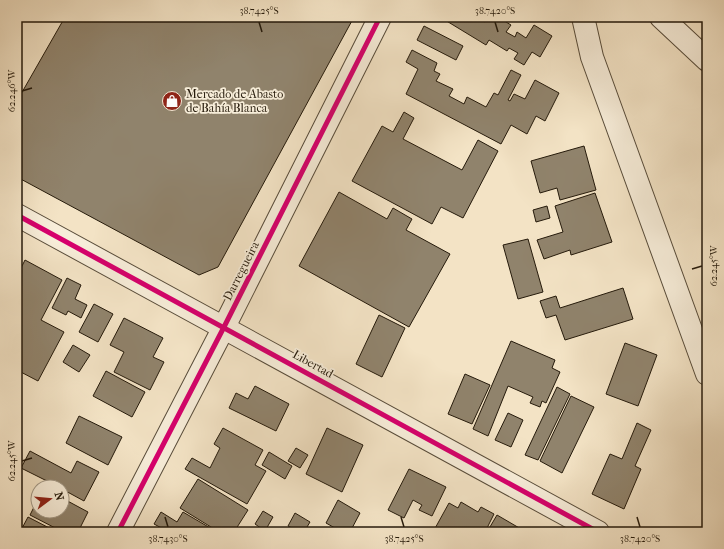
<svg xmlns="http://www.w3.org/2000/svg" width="724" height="549" font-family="'IM FELL French Canon',serif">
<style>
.building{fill:#90836c;stroke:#251a0b}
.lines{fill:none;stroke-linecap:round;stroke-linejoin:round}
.street-casing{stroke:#584c3a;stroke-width:24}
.street{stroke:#f7edd9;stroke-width:22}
.cycleway-casing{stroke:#f7edd9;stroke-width:8}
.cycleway{stroke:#d6006c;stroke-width:5}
.ticks{fill:none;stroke:#251a0b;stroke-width:1.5}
.labels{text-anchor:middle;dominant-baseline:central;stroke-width:3.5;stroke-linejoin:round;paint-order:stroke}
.poi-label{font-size:12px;fill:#251a0b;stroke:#f7edd9;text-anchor:start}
.street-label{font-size:12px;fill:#251a0b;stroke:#f7edd9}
.neatline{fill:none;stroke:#251a0b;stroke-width:1.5}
.ticks-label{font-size:10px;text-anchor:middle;fill:#251a0b}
</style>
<rect width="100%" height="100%" fill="#f3e3c5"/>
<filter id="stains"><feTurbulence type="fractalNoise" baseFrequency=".005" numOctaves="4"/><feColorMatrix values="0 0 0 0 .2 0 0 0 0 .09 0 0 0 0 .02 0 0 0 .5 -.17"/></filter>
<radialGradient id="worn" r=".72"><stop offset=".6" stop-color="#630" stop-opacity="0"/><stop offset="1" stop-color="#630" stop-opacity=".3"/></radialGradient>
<g class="building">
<polygon points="65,17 354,17 218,267 199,275 17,177 17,101"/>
<polygon points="440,17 478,17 485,22 488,17 498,17 511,25 506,32 515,37 517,32 526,38 534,25 552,36 540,57 532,52 524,65 514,59 518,53 509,48 507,51 489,40 486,45"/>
<polygon points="424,26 463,46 456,60 417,40"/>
<polygon points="412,50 437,63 434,71 440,74 436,81 453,89 449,96 464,104 467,97 486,107 494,93 498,95 511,70 521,75 508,100 510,101 514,94 525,99 535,80 559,93 545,121 536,116 527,134 511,125 501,144 406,94 418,69 406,62"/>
<polygon points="404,112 414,118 403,139 462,170 478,140 498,151 463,218 441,207 432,224 352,181 382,126 393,132"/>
<polygon points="584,146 596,190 560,200 557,188 540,193 531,161"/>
<polygon points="339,192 387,219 393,208 412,219 406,230 450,254 409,327 299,266"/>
<polygon points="595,193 612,242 571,255 570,250 544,259 537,240 563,232 555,206"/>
<polygon points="547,206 550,218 536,222 533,210"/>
<polygon points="528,239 543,292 518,299 503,245"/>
<polygon points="25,260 62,280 41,320 64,332 38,381 17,370 17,276"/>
<polygon points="67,278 81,285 75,299 87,305 81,318 68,311 66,315 52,308"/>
<polygon points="623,288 633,319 565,340 556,315 546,318 540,301 556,296 560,308"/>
<polygon points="94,304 113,314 98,342 79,332"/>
<polygon points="379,315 405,328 382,377 356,364"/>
<polygon points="124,318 163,338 153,357 164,362 150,390 114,372 124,352 110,345"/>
<polygon points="511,341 555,360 552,368 560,372 546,403 542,401 540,407 530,403 533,397 508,386 488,436 473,429"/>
<polygon points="625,343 657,355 638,406 606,394"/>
<polygon points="73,345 90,355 79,372 63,362"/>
<polygon points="106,371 145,392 132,417 93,396"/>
<polygon points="465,374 490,385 472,424 448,414"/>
<polygon points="255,386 289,404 276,431 229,408 236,393 248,399"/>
<polygon points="557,387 570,394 538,460 525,455"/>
<polygon points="571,396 594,407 562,473 540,461"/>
<polygon points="508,413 523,420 511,447 495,440"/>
<polygon points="79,416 122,437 108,465 66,443"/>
<polygon points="637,423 651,430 635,466 641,469 624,509 592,494 610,454 622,459"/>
<polygon points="223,428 263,450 255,465 266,471 247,504 185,469 192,458 210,468 220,448 214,444"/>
<polygon points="327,428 363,445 342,492 306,474"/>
<polygon points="296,448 308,455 300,468 288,461"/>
<polygon points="30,451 71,473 77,461 99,472 84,501 62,489 62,487 59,487 21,468"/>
<polygon points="269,452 292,466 285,479 262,465"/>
<polygon points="409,469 446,487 432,516 419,510 422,505 413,500 404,518 388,510"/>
<polygon points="198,479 248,510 234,532 219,532 180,508"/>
<polygon points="62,498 88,512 78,532 63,532 30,515 38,499 38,511 62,511"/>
<polygon points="338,500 360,513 350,532 342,532 326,523"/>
<polygon points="461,502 478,512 481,507 494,514 485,532 433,532 449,503 458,508"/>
<polygon points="263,511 273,517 265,531 255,524"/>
<polygon points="161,512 177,522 183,512 217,532 169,532 154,524"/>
<polygon points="295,513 310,522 304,532 300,532 288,526"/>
<polygon points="497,515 521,529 519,532 487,532"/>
<polygon points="28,517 57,532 20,532"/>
</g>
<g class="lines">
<defs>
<g id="street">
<polyline points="583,17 592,57 707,374"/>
<polyline points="661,17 707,60"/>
<polyline points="17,215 598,532"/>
<polyline points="118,532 224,327 380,17"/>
</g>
</defs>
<use href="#street" class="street-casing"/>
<use href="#street" class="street"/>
<defs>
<g id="cycleway">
<polyline points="17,215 598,532"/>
<polyline points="118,532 224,327 380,17"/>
</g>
</defs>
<use href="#cycleway" class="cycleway-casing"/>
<use href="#cycleway" class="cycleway"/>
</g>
<path class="ticks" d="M259 22 262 32M495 22 498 32M22 91 32 88M692 269 702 266M22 461 32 458M165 517 168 527M401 517 404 527M637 517 640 527"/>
<defs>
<symbol id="shop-disc" viewBox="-11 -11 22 22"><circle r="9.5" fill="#8f2418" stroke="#f7edd9"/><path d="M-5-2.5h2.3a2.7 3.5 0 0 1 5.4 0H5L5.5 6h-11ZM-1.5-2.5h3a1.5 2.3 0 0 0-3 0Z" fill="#fff"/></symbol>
</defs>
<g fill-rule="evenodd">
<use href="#shop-disc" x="161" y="90" width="22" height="22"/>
</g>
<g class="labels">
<g class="poi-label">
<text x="186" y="94">Mercado de Abasto<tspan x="186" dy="14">de Bahía Blanca</tspan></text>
</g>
<g class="street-label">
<text transform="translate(241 271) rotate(-63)">Darregueira</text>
<text transform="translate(313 364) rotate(29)">Libertad</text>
</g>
</g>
<rect width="724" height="549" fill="none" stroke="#f3e3c5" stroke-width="44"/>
<g transform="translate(50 499) rotate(74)"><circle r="19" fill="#f7edd9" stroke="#a39987"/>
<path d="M0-3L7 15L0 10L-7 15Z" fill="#8f2418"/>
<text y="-6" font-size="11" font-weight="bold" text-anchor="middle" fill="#251a0b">N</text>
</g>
<rect x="22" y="22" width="680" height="505" class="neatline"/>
<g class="ticks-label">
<text x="259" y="14">38.7425°S</text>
<text x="495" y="14">38.7420°S</text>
<text transform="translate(11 91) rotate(-90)" y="4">62.246°W</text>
<text transform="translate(713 266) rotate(-90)" y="4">62.245°W</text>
<text transform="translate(11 461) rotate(-90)" y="4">62.245°W</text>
<text x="168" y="542">38.7430°S</text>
<text x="404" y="542">38.7425°S</text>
<text x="640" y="542">38.7420°S</text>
</g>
<rect width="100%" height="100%" filter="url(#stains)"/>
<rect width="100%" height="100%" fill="url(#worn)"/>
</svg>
